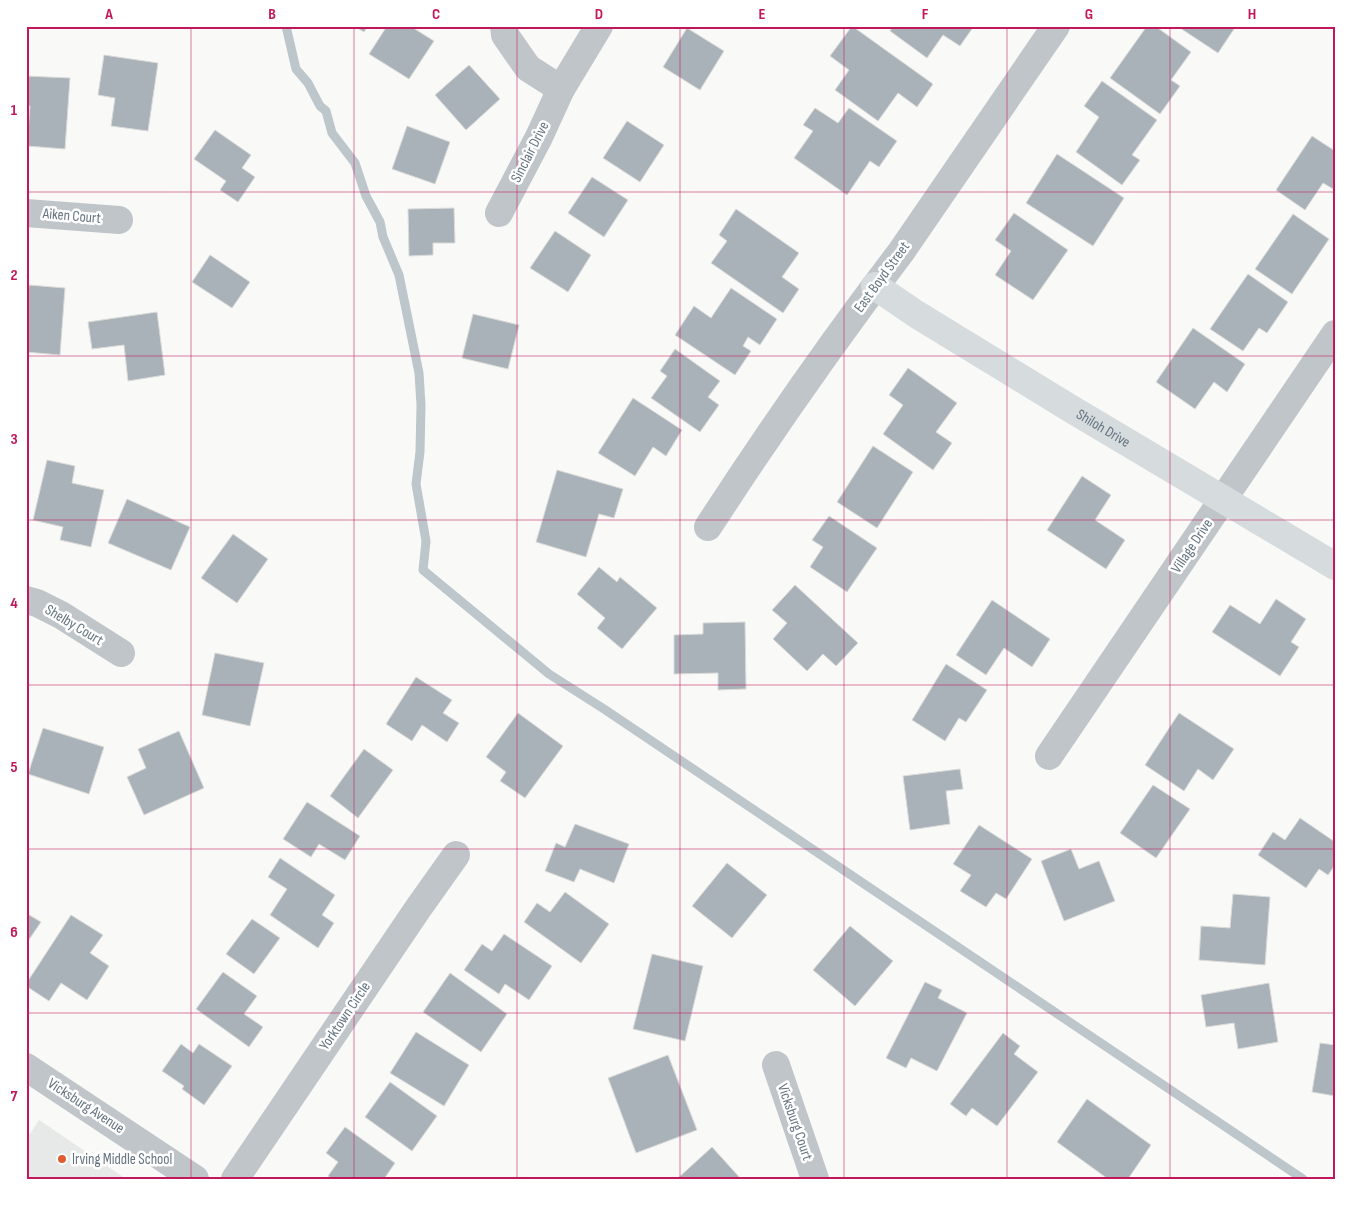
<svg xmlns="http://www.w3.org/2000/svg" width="1361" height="1205" font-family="'Sofia Sans Condensed',sans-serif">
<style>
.built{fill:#e7e8e8}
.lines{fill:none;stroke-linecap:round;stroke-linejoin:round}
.stream{stroke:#bcc6cb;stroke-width:9}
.building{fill:#a9b2b8;stroke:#dbdbd9}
.street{stroke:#c0c5c9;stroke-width:28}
.secondary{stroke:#d6dbde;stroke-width:28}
.grid{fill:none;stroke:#c2185b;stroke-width:1;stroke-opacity:0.55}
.poi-dot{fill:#df5c31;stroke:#fff;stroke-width:2}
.labels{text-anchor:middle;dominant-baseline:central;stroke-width:5;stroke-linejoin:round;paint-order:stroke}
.street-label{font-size:15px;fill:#657481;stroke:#fff}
.poi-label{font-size:15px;fill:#657481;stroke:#fff;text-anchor:start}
.neatline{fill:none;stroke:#c2185b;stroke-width:2}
.grid-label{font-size:16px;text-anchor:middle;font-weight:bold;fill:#c2185b}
</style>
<rect width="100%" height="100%" fill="#f9f9f7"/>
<polygon class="built" points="39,1120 126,1179 26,1179 26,1140"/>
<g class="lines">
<polyline class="stream" points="286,26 296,69 308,83 320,106 326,111 332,133 355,163 366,196 380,222 383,237 399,275 419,373 421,405 420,452 416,484 426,541 423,570 549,674 604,709 1303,1179"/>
</g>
<g class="building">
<polygon points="354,26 368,26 364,32"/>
<polygon points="387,26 410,26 434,41 409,79 369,54"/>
<polygon points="852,26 933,84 917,107 898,93 878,121 835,90 849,70 830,56"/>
<polygon points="893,26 974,26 960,46 943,35 927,58 890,31"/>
<polygon points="1147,26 1155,26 1191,52 1171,80 1180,86 1160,114 1110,78"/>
<polygon points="1177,26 1236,26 1218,53"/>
<polygon points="687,28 724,51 700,90 663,67"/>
<polygon points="104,55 158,63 148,131 111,126 115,98 98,95"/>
<polygon points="469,65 500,99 466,130 435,95"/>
<polygon points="26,76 70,78 65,149 27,146 30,106 26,106"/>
<polygon points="1102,81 1157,120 1132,155 1140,160 1122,185 1076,152 1099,117 1084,106"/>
<polygon points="815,108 838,123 849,108 897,141 879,167 870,161 847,195 794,158 813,131 803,125"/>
<polygon points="627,121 664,145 640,182 603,158"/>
<polygon points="407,126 450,142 435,184 392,169"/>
<polygon points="215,130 251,155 242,168 255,177 238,202 220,190 226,181 194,159"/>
<polygon points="1312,136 1335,151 1335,190 1323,183 1305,210 1276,190"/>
<polygon points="1057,154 1124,198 1093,246 1026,203"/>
<polygon points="592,177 628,200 604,237 568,213"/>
<polygon points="454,208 455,243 433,243 433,255 409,256 408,209"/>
<polygon points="736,209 799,253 782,277 799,289 783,313 711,263 727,241 719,235"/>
<polygon points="1014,213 1068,250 1033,300 995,275 1011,251 995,240"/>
<polygon points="1293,214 1329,239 1292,294 1255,269"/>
<polygon points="555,231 591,255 568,292 530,268"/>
<polygon points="210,255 250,282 232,308 192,282"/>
<polygon points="1248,274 1288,302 1267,333 1259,328 1243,351 1210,329"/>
<polygon points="29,285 65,288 60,355 26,352 26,311"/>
<polygon points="731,288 777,319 760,345 748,337 743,346 751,351 735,375 675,335 694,306 711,318"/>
<polygon points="157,312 165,375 128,381 124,345 92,349 88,322"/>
<polygon points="473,314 519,325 508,369 462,358"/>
<polygon points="1193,328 1245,364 1227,392 1214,382 1195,409 1156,382"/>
<polygon points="675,349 720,381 708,397 719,405 700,432 651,398 667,376 660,371"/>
<polygon points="908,368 957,403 936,432 952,443 933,470 883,434 903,405 889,395"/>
<polygon points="633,398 682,430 666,456 653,447 635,476 598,453"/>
<polygon points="873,446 913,472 877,528 837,502"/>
<polygon points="47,460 75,466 72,483 104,490 91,547 60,540 63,527 33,520"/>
<polygon points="557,470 623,489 614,518 599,514 586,557 536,542"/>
<polygon points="1082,476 1111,495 1095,520 1125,540 1106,569 1047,530"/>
<polygon points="127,499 190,527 171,570 108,543"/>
<polygon points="829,516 877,548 847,592 810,567 823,547 812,540"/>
<polygon points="233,534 268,559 237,603 201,578"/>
<polygon points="599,567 617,582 620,577 657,608 622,649 597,628 605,618 577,594"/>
<polygon points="795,585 858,643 836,666 823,654 807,671 773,639 787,623 772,610"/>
<polygon points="1276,599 1306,619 1291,642 1299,647 1280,676 1212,632 1230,605 1260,624"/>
<polygon points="992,600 1050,639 1032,667 1004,648 986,675 956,655"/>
<polygon points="745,622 746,689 718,690 718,673 674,674 674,635 703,634 703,623"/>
<polygon points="215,653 264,663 250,726 202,715"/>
<polygon points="946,664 987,690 966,722 959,718 945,741 912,720"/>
<polygon points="416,677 452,700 443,713 459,723 447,742 422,725 412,741 386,724"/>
<polygon points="518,713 563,746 525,798 500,781 506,772 486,757"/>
<polygon points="1179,713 1234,749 1213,780 1198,769 1184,791 1145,765"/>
<polygon points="43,728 104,747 89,794 28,774"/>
<polygon points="179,731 204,788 144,815 127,777 146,768 138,749"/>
<polygon points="364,749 393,770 358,818 330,796"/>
<polygon points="960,769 963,789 946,791 950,824 910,830 903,776"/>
<polygon points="1153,785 1190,809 1156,858 1120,833"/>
<polygon points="307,802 360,836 345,860 319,844 311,857 283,839"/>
<polygon points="1300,818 1335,842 1335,865 1328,875 1319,869 1306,888 1258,855 1273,832 1285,840"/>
<polygon points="575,824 629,844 614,883 580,869 574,882 545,871 556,843 565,847"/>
<polygon points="979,825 1032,859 1006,899 996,893 986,907 960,891 971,875 953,864"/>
<polygon points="1071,849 1079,869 1099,861 1115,901 1064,921 1041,861"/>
<polygon points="280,858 335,895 322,915 334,923 318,948 270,915 287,889 268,877"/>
<polygon points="727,863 767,895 732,938 692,906"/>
<polygon points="565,892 609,924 581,963 524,922 537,903 550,912"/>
<polygon points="1233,894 1270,897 1265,965 1199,960 1201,926 1230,928"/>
<polygon points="26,913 41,922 26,944"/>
<polygon points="71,915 103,935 90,953 109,966 87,1000 61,983 49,1001 26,986 26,984"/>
<polygon points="252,919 280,938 254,974 226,954"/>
<polygon points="850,926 893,961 855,1006 813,970"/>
<polygon points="504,934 552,966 529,1000 505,984 499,994 464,970 482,944 492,951"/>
<polygon points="652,954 703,966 685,1041 633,1029"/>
<polygon points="223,972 257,996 244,1014 263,1027 249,1047 196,1009"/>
<polygon points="450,973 507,1014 481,1052 423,1012"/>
<polygon points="925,982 942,990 938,998 967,1013 937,1071 911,1058 906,1068 886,1058"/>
<polygon points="1269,983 1278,1042 1238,1049 1234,1023 1206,1027 1201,995"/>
<polygon points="416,1032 469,1065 444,1106 390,1073"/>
<polygon points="1003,1033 1020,1046 1014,1054 1038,1072 997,1126 972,1108 966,1116 950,1104"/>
<polygon points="1320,1043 1335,1045 1335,1096 1312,1092"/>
<polygon points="181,1044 193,1053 199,1044 232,1066 204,1105 182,1089 184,1086 162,1071"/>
<polygon points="668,1055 697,1130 636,1153 608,1078"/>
<polygon points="390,1082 437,1116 412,1151 365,1117"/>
<polygon points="1087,1099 1151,1145 1128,1179 1108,1179 1057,1142"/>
<polygon points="345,1127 395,1163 384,1179 332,1179 328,1176 338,1162 326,1153"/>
<polygon points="712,1147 741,1179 677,1179"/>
</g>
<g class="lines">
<g class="street">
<polyline points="561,89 599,26"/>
<polyline points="26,213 119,220"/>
<polyline points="499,213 539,137 561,89 528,68 505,35 504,26"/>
<path d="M708 527C769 433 833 341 901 252L1056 26"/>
<polyline points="26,600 37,603 61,615 121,653"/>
<polyline points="1049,756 1335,334"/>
<polyline points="776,1065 815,1179"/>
<polyline points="26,1067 195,1179"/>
<polyline points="235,1179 417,910 456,855"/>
</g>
<path class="secondary" id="s1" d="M875 286 916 314 1068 407 1335 566"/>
</g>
<path class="grid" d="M191 26V1179M354 26V1179M517 26V1179M680 26V1179M844 26V1179M1007 26V1179M1170 26V1179M26 192H1335M26 356H1335M26 520H1335M26 685H1335M26 849H1335M26 1013H1335"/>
<circle class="poi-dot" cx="62" cy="1159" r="5"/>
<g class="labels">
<g class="street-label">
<text transform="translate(530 152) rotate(-63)">Sinclair Drive</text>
<text transform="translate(72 216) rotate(5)">Aiken Court</text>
<text transform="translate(882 277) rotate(-54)">East Boyd Street</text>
<text stroke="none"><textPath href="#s1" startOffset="269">Shiloh Drive</textPath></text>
<text transform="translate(1192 546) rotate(-56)">Village Drive</text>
<text transform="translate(74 625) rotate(31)">Shelby Court</text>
<text transform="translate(345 1016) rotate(-56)">Yorktown Circle</text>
<text transform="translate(86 1106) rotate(33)">Vicksburg Avenue</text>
<text transform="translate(795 1122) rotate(71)">Vicksburg Court</text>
</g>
<g class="poi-label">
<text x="72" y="1159">Irving Middle School</text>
</g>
</g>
<rect width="1361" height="1205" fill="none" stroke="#ffffff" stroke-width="55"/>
<rect x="28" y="28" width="1306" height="1150" class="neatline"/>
<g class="grid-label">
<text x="109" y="19">A</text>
<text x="272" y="19">B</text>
<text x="436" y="19">C</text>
<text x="599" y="19">D</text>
<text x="762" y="19">E</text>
<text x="925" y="19">F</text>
<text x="1089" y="19">G</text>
<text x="1252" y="19">H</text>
<text x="14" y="115">1</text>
<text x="14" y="280">2</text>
<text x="14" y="444">3</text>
<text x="14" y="608">4</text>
<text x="14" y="772">5</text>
<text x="14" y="937">6</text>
<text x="14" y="1101">7</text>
</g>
</svg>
